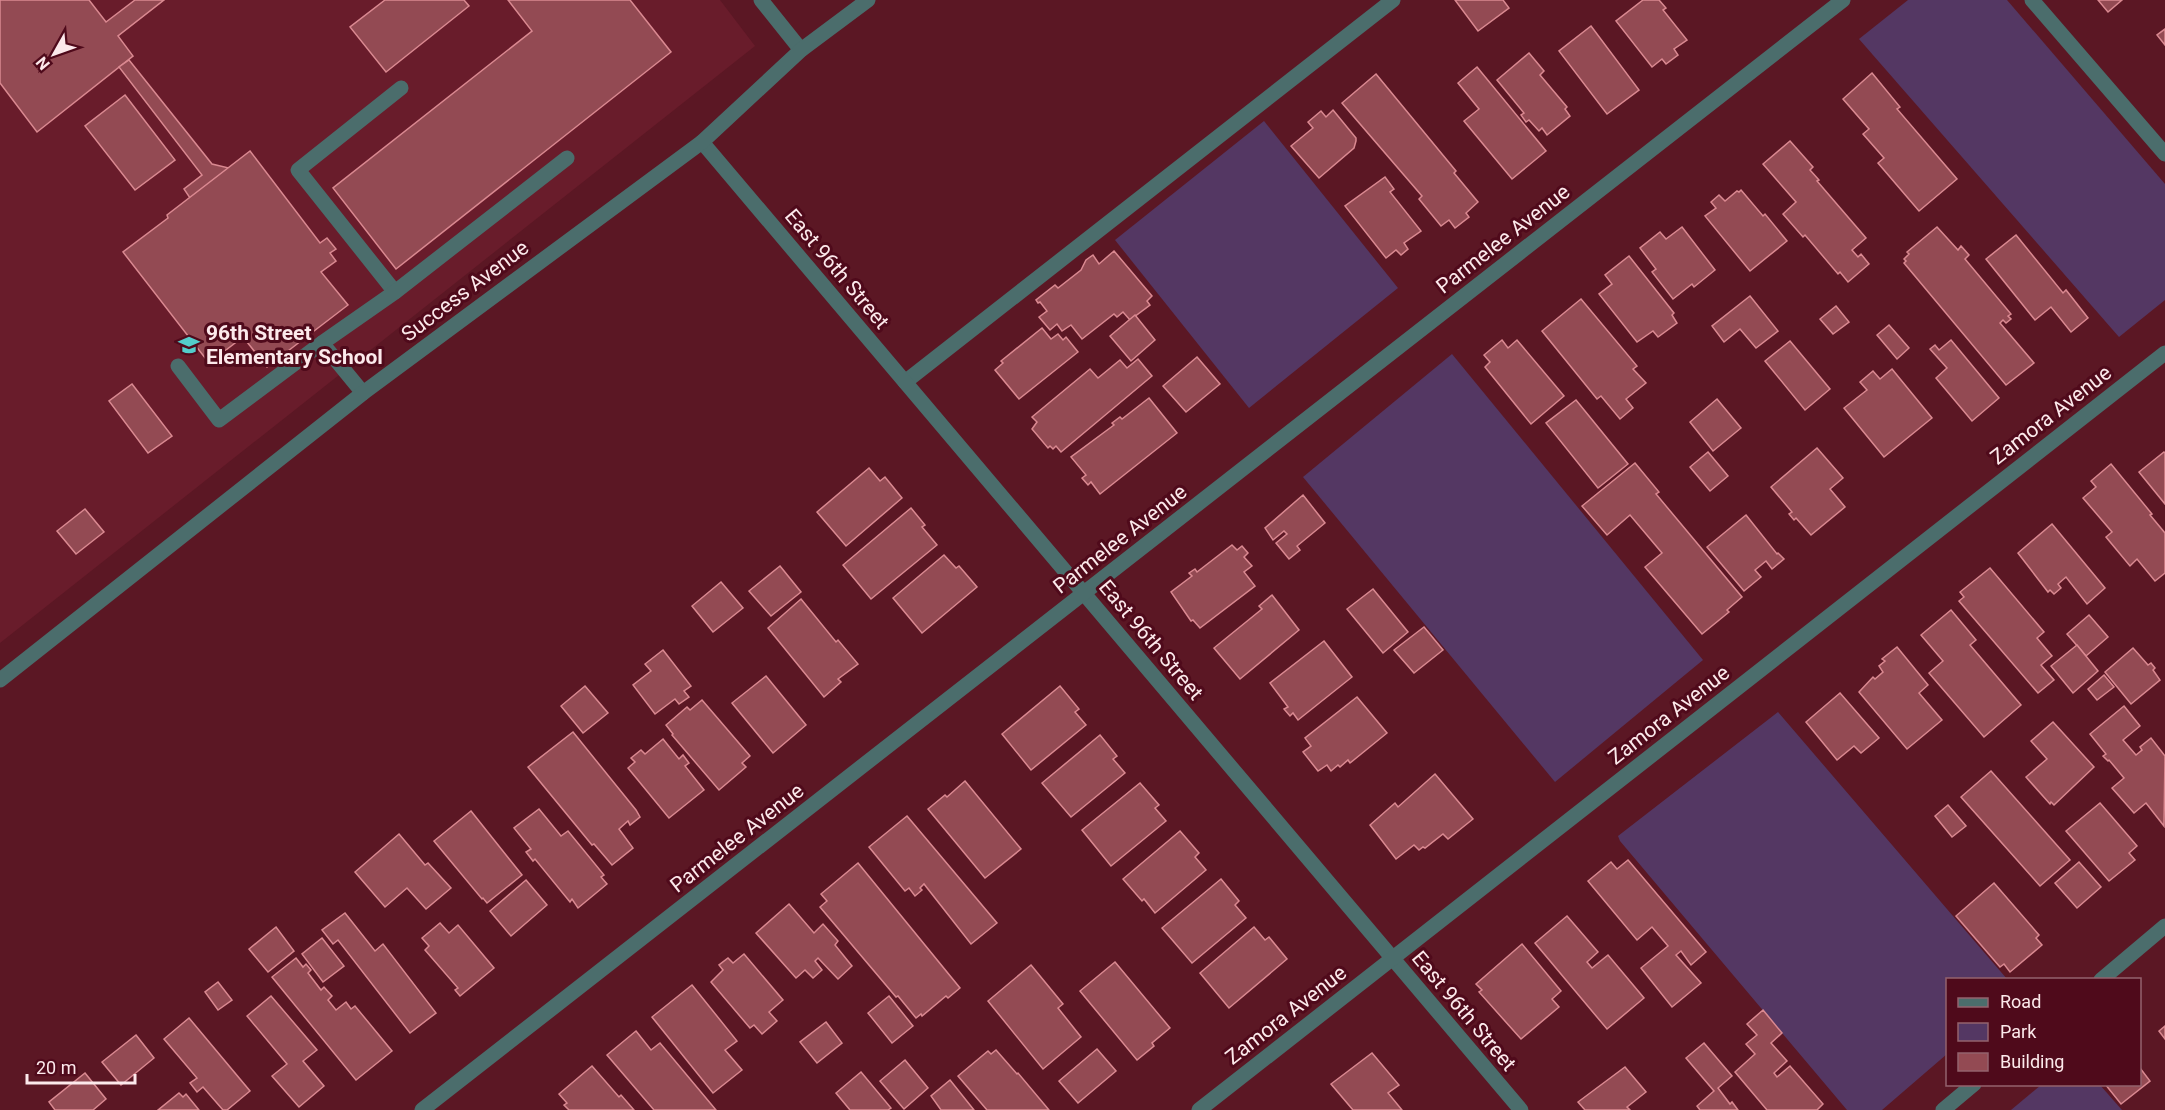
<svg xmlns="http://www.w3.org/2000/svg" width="2165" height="1110" font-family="Roboto,sans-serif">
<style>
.built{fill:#691c2b}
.green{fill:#543763}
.building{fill:#934a53;stroke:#da8991;stroke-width:1.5}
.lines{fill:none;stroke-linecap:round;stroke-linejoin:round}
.lane{stroke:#4b6d6c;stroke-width:15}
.street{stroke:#4b6d6c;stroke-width:15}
.labels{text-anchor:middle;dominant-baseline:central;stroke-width:6;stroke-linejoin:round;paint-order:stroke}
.street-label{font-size:21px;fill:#fce9eb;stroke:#4f0a1b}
.poi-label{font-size:21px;font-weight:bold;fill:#fce9eb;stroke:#4f0a1b;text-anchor:start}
</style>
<rect width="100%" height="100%" fill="#5b1724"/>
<polygon class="built" points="0,0 720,0 755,46 0,643"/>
<g class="green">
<polygon points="1908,0 2007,0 2165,184 2165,300 2119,337 1859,39"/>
<polygon points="1264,121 1398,288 1249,408 1115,240"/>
<polygon points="1452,354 1703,660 1555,782 1303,477"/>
<polygon points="1778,712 2007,979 1948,980 1947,1054 1882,1110 1847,1110 1620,841 1618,836"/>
<polygon points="2041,1085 2100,1085 2122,1110 2011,1110"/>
</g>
<g class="building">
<polygon points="0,0 89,0 106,22 135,0 164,0 118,36 133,56 37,132 0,83"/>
<polygon points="385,0 464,0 469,6 386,72 350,27"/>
<polygon points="508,0 630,0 671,52 396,269 333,188 532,31"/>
<polygon points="1455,0 1503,0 1509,8 1478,31"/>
<polygon points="1643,0 1659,0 1666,8 1663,10 1687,40 1674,49 1678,55 1666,64 1662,59 1652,67 1616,21"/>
<polygon points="2098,0 2122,0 2108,12"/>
<polygon points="1591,26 1639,90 1607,114 1559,51"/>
<polygon points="2165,29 2165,45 2157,35"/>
<polygon points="1529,53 1544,71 1540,75 1567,107 1565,109 1570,116 1547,135 1542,128 1539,131 1529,120 1526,122 1521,115 1524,113 1497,80"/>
<polygon points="129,60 212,164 229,168 190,198 184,189 202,175 119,67"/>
<polygon points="1477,67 1546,151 1512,179 1464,121 1479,109 1458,83"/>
<polygon points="1872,73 1900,107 1897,109 1957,179 1919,211 1878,163 1884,158 1863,134 1869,129 1843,99"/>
<polygon points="1376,74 1456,171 1454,173 1478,202 1466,213 1469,217 1455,228 1449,220 1441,226 1419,199 1422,196 1342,103"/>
<polygon points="125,95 175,160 135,190 85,126"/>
<polygon points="1333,110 1356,138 1356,141 1354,148 1319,178 1291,146 1313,128 1308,122 1321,111 1326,117"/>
<polygon points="1790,141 1813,167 1810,170 1819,180 1817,181 1866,238 1852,250 1858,257 1861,254 1869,264 1848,282 1840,272 1838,274 1805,235 1803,237 1783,214 1796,202 1763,164"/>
<polygon points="250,151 320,243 327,238 336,249 330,253 336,261 321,272 348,305 267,367 243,337 209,363 123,252 168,218 167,215"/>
<polygon points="1385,177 1394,189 1390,192 1421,231 1404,243 1408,249 1401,255 1396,250 1386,258 1345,206"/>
<polygon points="1741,190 1763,216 1765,214 1787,241 1750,271 1705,216 1716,208 1711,202 1719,195 1725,201 1737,191 1739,192"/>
<polygon points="1682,227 1715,270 1694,287 1692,284 1673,299 1652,272 1656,269 1640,248 1660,232 1666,239"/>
<polygon points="1937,227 1958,250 1961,246 1969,255 1965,259 2011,314 2008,316 2011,319 2006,323 2003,320 2000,323 2034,363 2006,385 1904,263 1906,261 1904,259 1909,254 1907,252"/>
<polygon points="2016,235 2063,293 2066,290 2088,318 2071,332 2051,307 2035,320 1986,259"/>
<polygon points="1114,251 1152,296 1147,301 1150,305 1130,320 1123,312 1117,317 1114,314 1082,339 1071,325 1062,331 1057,324 1050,330 1039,317 1047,311 1040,302 1038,303 1036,300 1055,285 1058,288 1081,270 1086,260 1093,255 1099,264"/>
<polygon points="1629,256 1674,313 1672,315 1677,323 1658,337 1653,331 1637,342 1599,294 1612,284 1605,275"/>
<polygon points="1750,296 1778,331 1756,348 1740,329 1724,342 1712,326"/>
<polygon points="1581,299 1637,366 1633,369 1646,383 1626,399 1633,408 1620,419 1601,396 1597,399 1542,331"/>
<polygon points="1836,306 1849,322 1833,334 1820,319"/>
<polygon points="1135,315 1155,340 1131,361 1110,336"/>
<polygon points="1889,325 1909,348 1897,359 1877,335"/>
<polygon points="1042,328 1051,339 1058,334 1063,340 1066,337 1078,352 1019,399 995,370 1003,363 1001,361"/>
<polygon points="1502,340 1508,348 1517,340 1564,396 1531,424 1485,367 1490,362 1484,355"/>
<polygon points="1951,340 1999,398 1972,421 1936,378 1947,368 1930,349 1935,345 1939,350"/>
<polygon points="1790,341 1830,389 1805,410 1765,361"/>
<polygon points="1197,357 1220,384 1186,412 1163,386"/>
<polygon points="1138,359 1152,376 1061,452 1056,446 1053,449 1050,446 1048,448 1032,429 1037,422 1032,417 1090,369 1098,378 1120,360 1127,368"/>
<polygon points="1892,369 1932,418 1884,457 1844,408 1867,390 1860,382 1873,371 1880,379"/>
<polygon points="132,384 172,436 148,453 109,401"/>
<polygon points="1149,398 1177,433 1100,494 1091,482 1088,485 1082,478 1086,475 1071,457 1114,425 1112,423 1120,417 1122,419"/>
<polygon points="1717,399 1741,428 1713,451 1690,422"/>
<polygon points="1576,400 1628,464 1598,488 1546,423"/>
<polygon points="1817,448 1843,478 1830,489 1845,507 1811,535 1796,518 1794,520 1789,514 1792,512 1771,487"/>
<polygon points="1708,452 1728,476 1710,491 1690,467"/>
<polygon points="2164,452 2165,453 2165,504 2139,472"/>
<polygon points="1635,463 1659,492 1656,494 1742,597 1727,610 1729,612 1702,634 1645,567 1662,553 1630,515 1607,535 1582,506"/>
<polygon points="2111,464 2152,514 2150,515 2165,533 2165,573 2155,581 2137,559 2130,566 2106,537 2112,532 2083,498 2096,487 2091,481"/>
<polygon points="869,468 880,481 885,477 902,498 846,546 817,512"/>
<polygon points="1303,495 1325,523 1297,546 1300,550 1289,559 1276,543 1287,534 1284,531 1273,540 1265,528"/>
<polygon points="911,508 925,525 922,527 937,545 871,599 843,565"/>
<polygon points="85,509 104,532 76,554 57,531"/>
<polygon points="1746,515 1777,554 1778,553 1784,559 1772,569 1766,561 1755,570 1761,577 1744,591 1707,547"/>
<polygon points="2052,524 2105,588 2087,604 2066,577 2058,584 2061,588 2054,594 2050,590 2048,592 2018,553"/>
<polygon points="1232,545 1237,550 1242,546 1248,553 1244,557 1252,566 1244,572 1255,586 1200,628 1193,620 1191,621 1171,592 1192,576 1189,573 1195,569 1197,572"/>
<polygon points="944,555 956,568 959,566 977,587 922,633 893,598"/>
<polygon points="780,566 801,592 771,616 749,591"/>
<polygon points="1990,568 2044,632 2037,638 2052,656 2041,665 2054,680 2038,693 1959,601 1964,597 1960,592"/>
<polygon points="721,582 743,608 713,632 692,606"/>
<polygon points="1373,589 1408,632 1383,653 1347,609"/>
<polygon points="1272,595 1299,630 1240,679 1214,648 1262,609 1259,606"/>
<polygon points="801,599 836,642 838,640 858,664 838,679 841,682 824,697 768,628"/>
<polygon points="1951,610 1976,640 1970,645 2021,705 1984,737 1929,673 1943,661 1921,635"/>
<polygon points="2089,615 2108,637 2086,656 2067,634"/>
<polygon points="1424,627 1443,650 1414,673 1394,650"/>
<polygon points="1324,641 1352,677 1298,720 1293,713 1290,716 1284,709 1288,707 1270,683"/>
<polygon points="2077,645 2098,671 2073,693 2051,666"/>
<polygon points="1897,647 1928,685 1919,693 1942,720 1907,749 1859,692 1873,677 1875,679 1883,672 1879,666 1885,661 1882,659"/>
<polygon points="2133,648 2148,665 2151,663 2155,668 2153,670 2160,680 2131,704 2105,672"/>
<polygon points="663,650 691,686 684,691 689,697 679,704 675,699 655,714 633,685 651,671 645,664"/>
<polygon points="2104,675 2114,687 2097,700 2088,689"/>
<polygon points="766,676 806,725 773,753 732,703"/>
<polygon points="585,686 608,713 583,733 561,706"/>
<polygon points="1060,686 1079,709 1075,712 1086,725 1031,770 1002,734"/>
<polygon points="1840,693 1879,738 1861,753 1854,746 1837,760 1806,722"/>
<polygon points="1357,697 1387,733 1350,763 1348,760 1340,767 1338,765 1331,771 1327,765 1318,771 1303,752 1311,746 1305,738"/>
<polygon points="702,700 750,756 742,763 746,767 719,790 672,735 673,734 666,725 687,707 690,710"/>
<polygon points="2124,706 2140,726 2123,740 2136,755 2142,750 2140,747 2151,738 2165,756 2164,826 2146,803 2134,813 2112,788 2124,778 2109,760 2108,761 2103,756 2106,754 2090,734"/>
<polygon points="2053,722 2094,767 2054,805 2051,802 2050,804 2026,777 2047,759 2031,741"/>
<polygon points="573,732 636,810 640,817 630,825 628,821 619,829 633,848 612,865 594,844 592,845 528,767"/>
<polygon points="1100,735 1117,756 1113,759 1125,773 1071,817 1042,783"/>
<polygon points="663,739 679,759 683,755 689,763 685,766 704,790 669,818 628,768 635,762 631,758 641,750 645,754"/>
<polygon points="1991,771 2070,860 2040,886 1961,797"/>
<polygon points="1435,774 1473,819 1448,839 1443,834 1425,848 1423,847 1419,850 1414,845 1396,859 1370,825 1395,803 1398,807"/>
<polygon points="965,781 1021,849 985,878 928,809 945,795 947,797"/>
<polygon points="1140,783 1159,805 1155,808 1166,821 1111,866 1082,830"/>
<polygon points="2100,803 2137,846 2129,853 2135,860 2109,881 2066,831"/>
<polygon points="1948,805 1966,826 1952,837 1935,816"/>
<polygon points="539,809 561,836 568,831 604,875 601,877 607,884 578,908 572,899 570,902 535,859 533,861 526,852 531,849 514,828"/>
<polygon points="471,811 522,875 487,903 483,898 482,899 434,841"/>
<polygon points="907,816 997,923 971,944 924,884 920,888 922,890 915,896 909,888 905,891 869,847"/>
<polygon points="1180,831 1199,853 1195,857 1206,870 1155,913 1144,899 1142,901 1123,879"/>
<polygon points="399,834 425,865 428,863 451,888 426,909 407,888 385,907 355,872"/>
<polygon points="1628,860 1706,952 1691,965 1681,951 1676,955 1701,983 1672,1007 1641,968 1668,946 1652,927 1637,940 1588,881 1611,862 1617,869"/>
<polygon points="2079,862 2101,887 2077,908 2055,883"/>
<polygon points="858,863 960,988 948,998 946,996 922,1016 921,1014 916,1018 898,996 896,997 820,907 827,901 821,894"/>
<polygon points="1221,879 1239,901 1235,905 1246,918 1192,963 1162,928"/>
<polygon points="526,880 547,905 511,936 490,911"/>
<polygon points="1994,883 2039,935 2036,938 2042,945 2010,972 2004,964 2000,967 1956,916"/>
<polygon points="789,904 814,933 823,924 838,941 835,945 852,966 838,979 818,958 815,961 822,970 813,978 805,970 796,978 756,933"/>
<polygon points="345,913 375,951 383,944 436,1013 410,1033 338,940 333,944 322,930"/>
<polygon points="1567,916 1598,952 1587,962 1592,968 1608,955 1644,998 1607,1029 1535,943"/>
<polygon points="440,923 449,933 458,925 494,968 460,996 455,990 458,988 425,950 429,946 422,938"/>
<polygon points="276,927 294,951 268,972 249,949"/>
<polygon points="1254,927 1265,940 1269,937 1287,959 1229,1008 1200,973"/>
<polygon points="322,938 344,966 323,982 302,954"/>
<polygon points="1522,944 1561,991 1552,999 1559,1007 1521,1039 1479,992 1482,990 1476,984"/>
<polygon points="744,954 783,1000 769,1012 777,1021 762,1034 754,1025 750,1028 711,982 723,970 719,965 728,958 733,963"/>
<polygon points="296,958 303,967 306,964 311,970 308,973 321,990 324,987 332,996 328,1000 336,1010 346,1002 351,1009 355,1006 392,1051 356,1080 272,977"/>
<polygon points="1115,962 1170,1028 1152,1043 1154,1046 1137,1060 1080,991"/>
<polygon points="1031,965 1063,1004 1058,1008 1081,1037 1043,1069 988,1001"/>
<polygon points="218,982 232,1000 218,1010 205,992"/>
<polygon points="692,985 737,1041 725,1050 742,1070 713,1093 652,1017"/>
<polygon points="271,996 317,1050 303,1061 324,1086 299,1107 272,1076 287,1064 247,1016"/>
<polygon points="889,996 913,1026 892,1043 868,1013"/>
<polygon points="1763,1010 1782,1033 1771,1043 1787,1061 1774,1073 1777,1077 1790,1066 1823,1104 1817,1110 1767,1110 1735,1072 1755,1054 1746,1044 1757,1035 1747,1024"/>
<polygon points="189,1018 250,1091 227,1110 223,1110 203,1087 197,1092 190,1083 197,1078 164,1039"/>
<polygon points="826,1022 842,1043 817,1063 800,1042"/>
<polygon points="2165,1026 2165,1039 2159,1031"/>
<polygon points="636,1031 651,1050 660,1043 716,1110 654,1110 607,1055"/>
<polygon points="136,1035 154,1058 121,1085 102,1062"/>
<polygon points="1704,1043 1732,1076 1718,1088 1730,1104 1732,1102 1738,1110 1700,1110 1697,1106 1714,1091 1686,1058"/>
<polygon points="1097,1049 1116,1071 1078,1103 1059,1081"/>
<polygon points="996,1050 1017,1074 1018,1073 1049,1110 987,1110 958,1076 988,1051 991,1054"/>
<polygon points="1372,1053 1399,1085 1388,1093 1402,1110 1353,1110 1331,1084"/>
<polygon points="905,1060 928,1088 904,1109 880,1081"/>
<polygon points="592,1066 619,1097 621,1095 634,1110 569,1110 564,1105 567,1103 559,1094"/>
<polygon points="1625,1067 1646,1092 1627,1107 1630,1110 1585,1110 1578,1102"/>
<polygon points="2140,1068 2150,1081 2121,1104 2105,1084 2140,1084"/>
<polygon points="861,1072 891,1108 888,1110 850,1110 836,1093"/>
<polygon points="85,1073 106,1099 93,1110 55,1110 49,1102"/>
<polygon points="950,1080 974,1110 941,1110 931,1096"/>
<polygon points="179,1093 183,1097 186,1094 199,1110 158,1110"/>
</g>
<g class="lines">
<g class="lane">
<polyline points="395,292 298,170 401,88"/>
<polyline points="322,343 363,393"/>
<polyline points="178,366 219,420 322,343 395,292 567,158"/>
<polyline points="905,382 1393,0"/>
</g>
<g class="street">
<polyline points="761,0 801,50"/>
<polyline points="2032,0 2165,154"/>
<polyline points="702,142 1521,1110"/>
<polyline points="0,680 363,393 702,142 801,50 868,0"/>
<polyline points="2101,980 2165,926"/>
<polyline points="422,1110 1843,0"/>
<polyline points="1199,1110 2165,353"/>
<polyline points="1943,1110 1974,1084"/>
</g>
</g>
<defs>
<symbol id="school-bare" viewBox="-9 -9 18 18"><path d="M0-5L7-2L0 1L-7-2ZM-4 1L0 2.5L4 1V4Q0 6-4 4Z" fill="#53cdcb" stroke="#4f0a1b" stroke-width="2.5" paint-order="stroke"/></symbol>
</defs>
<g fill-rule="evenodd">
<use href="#school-bare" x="174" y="330" width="30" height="30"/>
</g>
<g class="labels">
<g class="street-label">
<text transform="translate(1503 239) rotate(-38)">Parmelee Avenue</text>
<text transform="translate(837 269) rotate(50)">East 96th Street</text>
<text transform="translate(465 291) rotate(-37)">Success Avenue</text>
<text transform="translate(2051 415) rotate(-38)">Zamora Avenue</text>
<text transform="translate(1120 539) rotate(-38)">Parmelee Avenue</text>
<text transform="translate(1151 640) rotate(50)">East 96th Street</text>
<text transform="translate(1669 715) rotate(-38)">Zamora Avenue</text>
<text transform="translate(737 838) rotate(-38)">Parmelee Avenue</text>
<text transform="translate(1464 1011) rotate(50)">East 96th Street</text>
<text transform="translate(1286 1015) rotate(-38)">Zamora Avenue</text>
</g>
<g class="poi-label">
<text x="206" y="333">96th Street<tspan x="206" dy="24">Elementary School</tspan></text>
</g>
</g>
<rect x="1946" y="978" width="195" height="108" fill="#4f0a1b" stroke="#94636e" stroke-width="1.5"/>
<rect x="1958" y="998" width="30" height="9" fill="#4b6d6c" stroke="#94636e" stroke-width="1.5"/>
<text x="2000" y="1008" font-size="18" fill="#fce9eb">Road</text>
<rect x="1958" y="1023" width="30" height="18" fill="#543763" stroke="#94636e" stroke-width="1.5"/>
<text x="2000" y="1038" font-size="18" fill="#fce9eb">Park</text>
<rect x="1958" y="1053" width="30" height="18" fill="#934a53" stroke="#94636e" stroke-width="1.5"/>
<text x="2000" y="1068" font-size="18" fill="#fce9eb">Building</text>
<g transform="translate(54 54) rotate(230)" stroke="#4f0a1b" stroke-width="4.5" paint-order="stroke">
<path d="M0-4.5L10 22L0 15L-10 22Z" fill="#fce9eb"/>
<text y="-9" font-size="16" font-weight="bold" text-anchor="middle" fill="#fce9eb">N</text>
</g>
<path d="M27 1074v9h108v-9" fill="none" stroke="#fce9eb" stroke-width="3"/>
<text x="36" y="1074" font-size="18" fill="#fce9eb" stroke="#4f0a1b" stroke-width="4.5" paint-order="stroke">20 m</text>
</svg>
